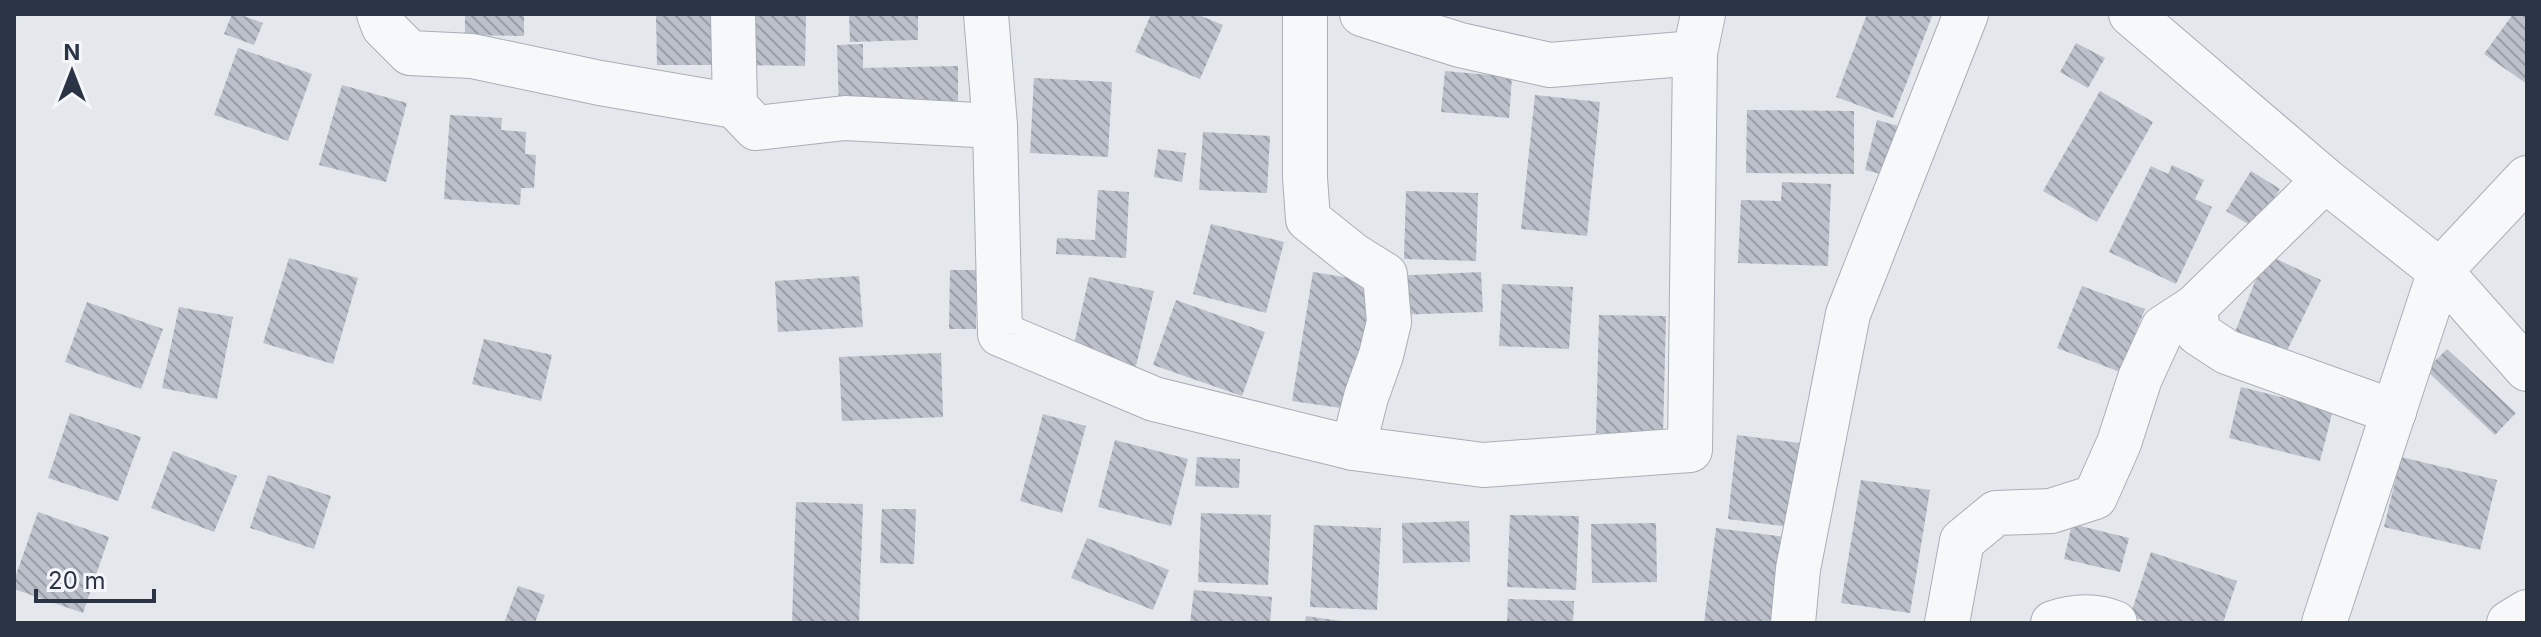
<svg xmlns="http://www.w3.org/2000/svg" width="2541" height="637" font-family="Inter,sans-serif">
<style>
.building{fill:url(#building-back-hatch)}
.lines{fill:none;stroke-linecap:round;stroke-linejoin:round}
.street-casing{stroke:#a9aeb7;stroke-width:46}
.street{stroke:#f7f8fa;stroke-width:44}
</style>
<defs>
<pattern id="building-back-hatch" width="6" height="6" patternUnits="userSpaceOnUse" patternTransform="scale(2)"><rect width="6" height="6" fill="#bbc0ca"/><path d="M-1 5l2 2M0 0l6 6M5-1l2 2" fill="none" stroke="#989da6"/></pattern>
</defs>
<rect width="100%" height="100%" fill="#e4e7ec"/>
<g class="building">
<polygon points="232,14 238,14 263,23 254,45 224,34"/>
<polygon points="465,14 524,14 524,36 465,35"/>
<polygon points="656,14 719,14 719,65 657,65"/>
<polygon points="740,14 806,14 805,66 738,65"/>
<polygon points="849,14 918,14 918,40 850,42"/>
<polygon points="1151,14 1196,14 1223,25 1200,79 1135,52"/>
<polygon points="1867,14 1933,14 1893,118 1836,97"/>
<polygon points="2513,14 2527,14 2527,84 2484,54"/>
<polygon points="2076,43 2105,58 2088,88 2060,72"/>
<polygon points="863,44 863,68 958,66 958,104 839,107 837,45"/>
<polygon points="238,48 312,74 288,141 214,115"/>
<polygon points="1445,71 1512,77 1509,118 1441,112"/>
<polygon points="1034,78 1112,82 1108,157 1030,153"/>
<polygon points="342,85 407,103 386,182 319,165"/>
<polygon points="2100,91 2153,122 2097,222 2043,191"/>
<polygon points="1535,95 1600,102 1587,236 1521,229"/>
<polygon points="1747,110 1854,111 1854,174 1746,173"/>
<polygon points="450,115 502,118 501,130 526,132 525,154 536,155 534,188 521,188 520,205 444,199"/>
<polygon points="1877,120 1905,128 1893,177 1865,170"/>
<polygon points="1203,132 1270,136 1267,193 1199,190"/>
<polygon points="1158,149 1186,153 1182,182 1154,177"/>
<polygon points="2172,165 2204,180 2195,199 2212,207 2176,284 2109,252 2151,166 2168,174"/>
<polygon points="2251,171 2280,189 2255,228 2226,211"/>
<polygon points="1782,182 1831,184 1828,266 1738,263 1741,200 1781,201"/>
<polygon points="1098,190 1129,192 1126,258 1056,254 1057,238 1095,240"/>
<polygon points="1406,191 1478,193 1476,261 1404,259"/>
<polygon points="1211,224 1284,242 1266,313 1193,294"/>
<polygon points="2266,254 2321,280 2281,363 2231,342"/>
<polygon points="289,258 358,278 333,364 263,343"/>
<polygon points="950,270 976,270 976,329 949,329"/>
<polygon points="1313,272 1374,282 1355,410 1292,401"/>
<polygon points="1481,272 1483,312 1393,315 1392,276"/>
<polygon points="859,276 863,327 778,332 775,281"/>
<polygon points="1089,277 1154,291 1136,366 1072,353"/>
<polygon points="1502,284 1573,287 1569,349 1499,346"/>
<polygon points="2082,286 2145,309 2120,372 2057,348"/>
<polygon points="1176,300 1265,332 1242,396 1153,365"/>
<polygon points="87,302 163,329 141,389 65,362"/>
<polygon points="179,307 233,317 217,399 162,388"/>
<polygon points="1599,315 1666,316 1663,435 1596,433"/>
<polygon points="484,339 552,355 541,401 472,384"/>
<polygon points="2447,349 2516,413 2495,435 2426,370"/>
<polygon points="941,353 943,417 842,421 839,357"/>
<polygon points="2241,387 2333,410 2320,461 2229,438"/>
<polygon points="70,413 141,437 118,501 48,478"/>
<polygon points="1043,414 1086,426 1062,513 1020,501"/>
<polygon points="1737,435 1800,443 1790,527 1728,519"/>
<polygon points="1115,440 1188,459 1171,526 1098,507"/>
<polygon points="173,451 237,476 214,532 151,508"/>
<polygon points="1197,457 1240,459 1239,488 1195,486"/>
<polygon points="2401,457 2497,480 2480,550 2384,527"/>
<polygon points="268,475 331,496 314,549 250,528"/>
<polygon points="1861,480 1930,490 1910,613 1841,603"/>
<polygon points="796,502 863,504 859,623 792,623"/>
<polygon points="882,509 916,509 914,564 880,563"/>
<polygon points="38,512 109,537 83,613 14,589 14,581"/>
<polygon points="1201,513 1271,515 1268,585 1198,582"/>
<polygon points="1510,515 1579,516 1576,590 1507,587"/>
<polygon points="1469,521 1470,562 1403,563 1402,523"/>
<polygon points="1656,523 1657,582 1592,583 1591,524"/>
<polygon points="2072,524 2129,538 2120,572 2064,559"/>
<polygon points="1314,525 1381,528 1377,610 1310,607"/>
<polygon points="1716,528 1785,537 1773,623 1704,623"/>
<polygon points="1087,538 1169,570 1153,610 1071,578"/>
<polygon points="2151,552 2237,581 2223,623 2151,623 2130,616"/>
<polygon points="518,586 545,595 535,623 504,623"/>
<polygon points="1194,590 1272,597 1270,623 1190,623"/>
<polygon points="1508,599 1574,601 1573,623 1507,623"/>
<polygon points="1306,616 1341,621 1341,623 1305,623"/>
</g>
<g class="lines">
<defs>
<g id="street">
<polyline points="379,14 384,27 410,53 472,56 600,83 735,106"/>
<polyline points="733,14 735,106 756,128 845,118 995,126"/>
<polyline points="986,14 995,126 1000,334 1154,399 1353,448 1483,465 1690,450 1695,53 1703,14"/>
<polyline points="1305,14 1305,178 1308,219 1353,255 1385,275 1389,322 1381,355 1366,397 1353,448"/>
<polyline points="1362,14 1460,45 1550,65 1695,53"/>
<polyline points="2131,14 2325,180 2440,271 2527,369"/>
<polyline points="2195,307 2198,333 2227,352 2394,412"/>
<polyline points="1793,623 1798,569 1848,314 1966,14"/>
<polyline points="1947,623 1962,541 1996,513 2051,511 2095,497 2119,443 2140,378 2163,328 2195,307 2325,180"/>
<path d="M2053 623C2074 616 2095 615 2115 623"/>
<polyline points="2324,623 2440,271 2527,178"/>
<polyline points="2509,623 2527,612"/>
</g>
</defs>
<use href="#street" class="street-casing"/>
<use href="#street" class="street"/>
</g>
<rect width="2541" height="637" fill="none" stroke="#2b3445" stroke-width="32"/>
<g transform="translate(72 72)" stroke="#f4f6f9" stroke-width="6" paint-order="stroke">
<path d="M0-6L14 30L0 20L-14 30Z" fill="#2b3445"/>
<text y="-12" font-size="22" font-weight="bold" text-anchor="middle" fill="#2b3445">N</text>
</g>
<path d="M36 589v12h118v-12" fill="none" stroke="#2b3445" stroke-width="4"/>
<text x="48" y="589" font-size="24" fill="#2b3445" stroke="#f4f6f9" stroke-width="6" paint-order="stroke">20 m</text>
</svg>
